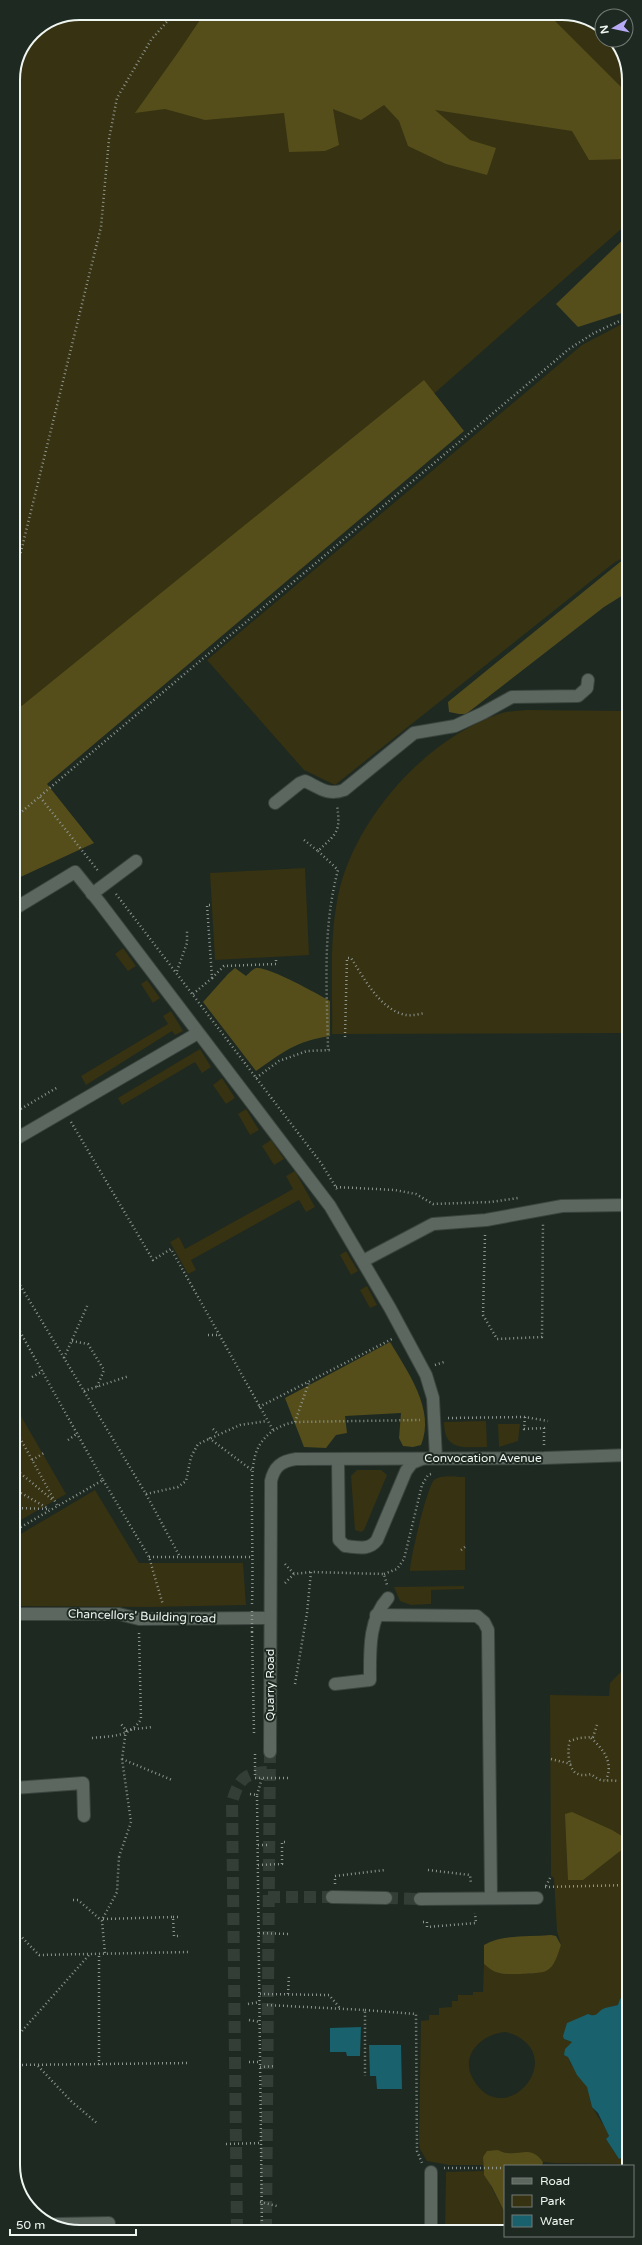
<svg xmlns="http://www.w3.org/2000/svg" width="642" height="2245" font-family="'Varela Round',sans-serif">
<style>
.green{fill:#373211;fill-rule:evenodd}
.forest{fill:#554e1b}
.water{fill:#18616d}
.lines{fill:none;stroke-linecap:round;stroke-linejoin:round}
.minor-tunnel{stroke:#333e37;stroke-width:12;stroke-dasharray:12 6;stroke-linecap:butt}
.minor-casing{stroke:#3b443e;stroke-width:14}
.path{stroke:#8d9690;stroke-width:2.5;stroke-dasharray:1 3;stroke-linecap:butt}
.minor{stroke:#5b675f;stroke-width:12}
.path-bridge{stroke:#8d9690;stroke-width:2.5;stroke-dasharray:1 3;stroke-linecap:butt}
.labels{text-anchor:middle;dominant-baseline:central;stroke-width:4;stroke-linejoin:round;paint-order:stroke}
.street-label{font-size:12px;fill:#eff6f1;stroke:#1e2922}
.rim{fill:none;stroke:#eff6f1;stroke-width:2}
</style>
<rect width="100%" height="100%" fill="#1e2922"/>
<g class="green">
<path d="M566 13 602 28V40H612L628 67V223L13 764V80C20 46 26 37 55 18Z"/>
<polygon points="628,323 628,556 615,562 335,785 304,770 207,660 582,345 622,324"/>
<path d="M526 710 628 711V1033L332 1034C333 990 329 945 337 901 351 822 425 738 502 713 509 711 518 711 526 710Z"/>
<polygon points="305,868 309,955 215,960 210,873"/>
<polygon points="123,948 136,966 128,971 115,954"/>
<polygon points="147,980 160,998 153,1003 141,984"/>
<polygon points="171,1011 183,1031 175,1035 172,1031 86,1085 81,1076 168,1024 163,1016"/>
<polygon points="200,1049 211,1067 202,1073 195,1062 122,1105 118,1098"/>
<polygon points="222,1078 235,1098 226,1104 213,1085"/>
<polygon points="246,1109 259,1130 250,1135 238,1114"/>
<polygon points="271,1140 284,1159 274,1165 262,1146"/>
<polygon points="295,1171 315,1207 306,1212 299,1200 191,1260 196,1270 188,1274 170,1242 179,1237 185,1249 293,1189 286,1176"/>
<polygon points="346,1251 358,1271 351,1275 340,1255"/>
<polygon points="367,1286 377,1305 370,1308 360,1290"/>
<polygon points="14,1404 66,1494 14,1524"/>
<path d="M486 1421 487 1447C465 1447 444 1452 444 1422Z"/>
<polygon points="498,1424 520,1424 518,1441 499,1447"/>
<polygon points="357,1470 381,1470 387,1475 364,1530 361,1532 355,1530 351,1476"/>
<path d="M465 1477V1570L410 1571C410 1559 427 1487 434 1480 441 1474 457 1477 465 1477Z"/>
<polygon points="95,1490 139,1563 243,1563 246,1605 150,1607 14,1606 14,1538"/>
<polygon points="464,1586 464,1589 431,1590 431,1604 411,1605 400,1601 394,1587"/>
<path d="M629 1664V1993L620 1999 618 2005 603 2009 599 2014 593 2016 564 2039 572 2042C560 2061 579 2071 586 2085 590 2092 589 2100 592 2106 597 2117 605 2125 609 2136L606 2139 619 2159 629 2155V2164L554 2163 543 2162C529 2143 517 2160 498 2150L483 2157V2165H449L427 2161 420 2149 419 2140 421 2021 429 2020V2015H439V2008L452 2007V2001H458V1995H473V1992H483L484 1964C500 1977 511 1972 529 1974L561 1945 557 1931 554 1878 551 1876 550 1695 609 1696 610 1683ZM506 2032C574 2052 505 2135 473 2079 459 2055 483 2033 506 2032Z"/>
<polygon points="483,2171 505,2213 505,2231 447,2231 445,2227 446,2172"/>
</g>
<g class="forest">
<polygon points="547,13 628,94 628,159 589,160 572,131 435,110 470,140 496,148 487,175 446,164 408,146 399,121 384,105 361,120 333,109 339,145 325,151 289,152 284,113 205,120 165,109 135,113 179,51 202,17"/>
<polygon points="628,235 628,311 578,327 556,304"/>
<polygon points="424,380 464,431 47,784 94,843 14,880 13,713"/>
<polygon points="628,558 628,592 604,607 466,714 459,714 449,712 448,702 620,562"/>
<path d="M235 968 246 976C249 973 253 969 256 968 268 966 318 994 330 1001V1036C296 1041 283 1052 256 1071L203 1002 228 974Z"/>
<path d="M390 1342C407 1371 436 1410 421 1445L413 1447 403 1446 399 1438 401 1413 345 1416 347 1433 336 1435 326 1448 304 1447 285 1398Z"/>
<polygon points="572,1812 612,1830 625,1838 624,1848 583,1880 568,1880 565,1814"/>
<path d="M551 1935 556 1936 561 1945C558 1953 555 1967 546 1971 541 1974 504 1975 500 1973 493 1972 489 1968 484 1964V1945C503 1934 529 1937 551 1935Z"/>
<path d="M498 2150C517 2160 529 2142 543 2162L542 2166H505V2213L492 2187 484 2175 483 2157 487 2151Z"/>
</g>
<g class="water">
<path d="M629 1993V2155L619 2159 606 2139 609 2136 598 2113 592 2107 587 2087 577 2075 568 2057 564 2055 565 2049 572 2042 564 2039 563 2036 567 2023 588 2014C598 2018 597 2011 605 2008 609 2007 614 2006 618 2005L620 1999Z"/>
<polygon points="361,2027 360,2056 347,2056 346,2052 330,2052 330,2028"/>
<polygon points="369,2045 401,2045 402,2089 377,2089 376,2076 370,2076"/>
</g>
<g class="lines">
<g class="minor-tunnel">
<polyline points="268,1897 332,1897"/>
<polyline points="386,1898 420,1899"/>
<path d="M237 2231 232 1802C239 1779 244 1773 269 1772"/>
<polyline points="266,2231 270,1752"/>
</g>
<defs>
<g id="minor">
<path d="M275 803 300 783 305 781C320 788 328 796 344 790L414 733 455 726 483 713 512 697 578 696 587 688 588 680"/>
<polyline points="92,894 136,861"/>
<polyline points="14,909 75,872 100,903 330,1206 390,1308 426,1375 433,1398 436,1458"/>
<polyline points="14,1140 198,1033"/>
<polyline points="363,1261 433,1224 486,1220 562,1206 627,1205"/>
<path d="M338 1459 339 1540 345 1546C357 1547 369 1551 377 1540L406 1471 412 1463 422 1459"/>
<polyline points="14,1613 20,1614 119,1614 139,1619 270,1618"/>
<polyline points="376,1615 477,1616 484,1622 488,1630 491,1898"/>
<path d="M335 1684 370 1680C370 1652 368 1620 388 1598"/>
<path d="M270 1752 271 1481C274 1467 281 1461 296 1459L544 1458 629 1455"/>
<polyline points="14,1788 83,1783 84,1816"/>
<polyline points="332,1897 386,1898"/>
<polyline points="420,1899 537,1898"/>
<polyline points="57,2224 109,2223"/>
<polyline points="431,2231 431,2172"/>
</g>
</defs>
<use href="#minor" class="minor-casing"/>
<g class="path">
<polyline points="13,584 101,227 109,139 117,98 151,40 171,17"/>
<polyline points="40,797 99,872"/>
<polyline points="13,805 20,813"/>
<polyline points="13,819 569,349 594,333 628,317"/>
<path d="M304 840 318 851C337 833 341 832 337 805"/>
<path d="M318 851 338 870C322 930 327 990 328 1050"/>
<polyline points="116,894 321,1163 337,1189"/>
<polyline points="177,971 187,943 187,930"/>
<polyline points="212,978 224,966 276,964 276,957"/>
<polyline points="193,994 212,978 207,905 210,905"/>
<path d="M345 1037 347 958H351C364 978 380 1010 406 1015 412 1016 419 1014 425 1013"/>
<polyline points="256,1078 279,1061 307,1051 332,1050"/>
<polyline points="14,1113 58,1087"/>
<polyline points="71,1122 153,1260 171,1249 273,1430"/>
<polyline points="336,1187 395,1190 416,1194 433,1204 491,1202 518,1198"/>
<polyline points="485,1235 483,1315 497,1339 542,1337 543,1222"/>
<polyline points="14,1275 146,1494 180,1557"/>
<polyline points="14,1321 103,1480 14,1531"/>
<polyline points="208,1335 218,1335"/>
<polyline points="72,1341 88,1344 104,1370 97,1387"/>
<polyline points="64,1358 88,1304"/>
<polyline points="435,1365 444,1362"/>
<polyline points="32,1377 43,1371"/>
<polyline points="84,1391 129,1376"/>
<polyline points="259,1407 392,1339"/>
<polyline points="525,1417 524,1429 544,1428 544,1445"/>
<polyline points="448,1418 525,1417 548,1421"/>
<polyline points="295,1422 309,1382"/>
<polyline points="14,1427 57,1505"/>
<polyline points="213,1429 218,1434"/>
<polyline points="209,1438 253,1471"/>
<polyline points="68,1440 78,1433"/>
<polyline points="32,1460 44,1453"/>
<polyline points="14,1468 54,1501"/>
<polyline points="103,1480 149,1557 163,1605"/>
<polyline points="14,1489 49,1509"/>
<polyline points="146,1494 178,1487 186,1481 191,1457 198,1444 240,1425 267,1421"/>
<polyline points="14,1508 49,1509"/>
<polyline points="461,1550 465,1547"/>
<polyline points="149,1557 253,1557"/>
<polyline points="285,1564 294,1574"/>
<polyline points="384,1574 397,1569 404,1559 422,1485 428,1475 431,1474"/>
<polyline points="285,1583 294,1574 311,1572"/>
<path d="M252 1604C253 1572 252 1540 252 1508 252 1491 251 1472 255 1456 260 1437 277 1425 295 1422L420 1420"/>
<polyline points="252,1632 254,1733"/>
<polyline points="295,1684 307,1613 311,1572 384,1574 387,1585"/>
<path d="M597 1725 593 1737 579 1738 570 1741C567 1749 568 1771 578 1774 582 1776 587 1775 591 1774 603 1784 604 1779 618 1781"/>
<path d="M92 1738C111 1736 131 1737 141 1719L139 1633"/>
<path d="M591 1738C603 1749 614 1762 606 1780"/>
<polyline points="255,1754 255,1778 288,1778"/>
<polyline points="122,1759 172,1780"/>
<polyline points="551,1759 571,1764"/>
<polyline points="250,1794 257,1795 262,2231"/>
<polyline points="257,1795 262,1778"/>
<polyline points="258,1845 270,1845"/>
<polyline points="258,1865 282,1864 282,1842 288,1842"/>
<polyline points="428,1870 470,1875 471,1884"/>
<polyline points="335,1884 335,1876 385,1870"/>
<polyline points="546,1886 551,1876"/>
<polyline points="545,1887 629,1885"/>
<polyline points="73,1900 78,1900 102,1921 105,1954"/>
<polyline points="173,1917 180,1917"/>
<polyline points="103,1918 117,1892 119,1857"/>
<polyline points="103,1919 173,1917 174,1936 181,1936"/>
<polyline points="423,1922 427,1922 427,1927 476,1923 475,1913"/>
<polyline points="14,1929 39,1955 190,1952"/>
<polyline points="259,1933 289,1934"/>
<polyline points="260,1994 329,1995 340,2008"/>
<polyline points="288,1994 289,1975"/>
<polyline points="248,2004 260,2002"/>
<polyline points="267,2005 365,2010 365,2076"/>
<polyline points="365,2010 416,2014 417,2151 422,2163"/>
<polyline points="249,2020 260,2022"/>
<polyline points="14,2040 89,1955"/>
<polyline points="249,2062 260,2062"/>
<polyline points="14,2065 190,2063"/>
<polyline points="99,2065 99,1954"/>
<polyline points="38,2066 71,2101 98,2124"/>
<polyline points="260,2067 275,2066"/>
<polyline points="226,2144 260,2143"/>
<polyline points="444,2168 505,2168"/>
<polyline points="260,2202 277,2206"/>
</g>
<use href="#minor" class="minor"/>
<g class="path-bridge">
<polyline points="252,1632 252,1610"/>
<polyline points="126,1730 153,1727"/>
<polyline points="119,1857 131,1822 122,1759 126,1730 121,1724"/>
</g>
</g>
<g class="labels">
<g class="street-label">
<text x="483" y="1458">Convocation Avenue</text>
<text transform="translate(142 1616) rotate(2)">Chancellors' Building road</text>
<text transform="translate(270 1685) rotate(-90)">Quarry Road</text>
</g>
</g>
<path d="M0 0H642V2245H0ZM80 20H562A60 60 0 0 1 622 80V2165A60 60 0 0 1 562 2225H80A60 60 0 0 1 20 2165V80A60 60 0 0 1 80 20Z" fill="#1e2922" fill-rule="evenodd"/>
<path class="rim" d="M80 20H562A60 60 0 0 1 622 80V2165A60 60 0 0 1 562 2225H80A60 60 0 0 1 20 2165V80A60 60 0 0 1 80 20Z"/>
<rect x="504" y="2165" width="130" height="72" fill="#1e2922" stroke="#727b75"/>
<rect x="512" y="2178" width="20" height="6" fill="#5b675f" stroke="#727b75"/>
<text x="540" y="2185" font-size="12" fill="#eff6f1">Road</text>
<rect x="512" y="2195" width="20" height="12" fill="#373211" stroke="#727b75"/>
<text x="540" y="2205" font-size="12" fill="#eff6f1">Park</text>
<rect x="512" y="2215" width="20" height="12" fill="#18616d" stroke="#727b75"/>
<text x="540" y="2225" font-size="12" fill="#eff6f1">Water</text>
<g transform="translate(614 28) rotate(261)"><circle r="19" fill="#1e2922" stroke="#727b75"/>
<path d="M0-3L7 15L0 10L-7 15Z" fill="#b9aaf7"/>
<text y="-6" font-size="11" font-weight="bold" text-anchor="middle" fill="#eff6f1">N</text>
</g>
<path d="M10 2229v6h126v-6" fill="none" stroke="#eff6f1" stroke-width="2"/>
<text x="16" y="2229" font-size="12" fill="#eff6f1" stroke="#1e2922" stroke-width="3" paint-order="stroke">50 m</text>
</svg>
